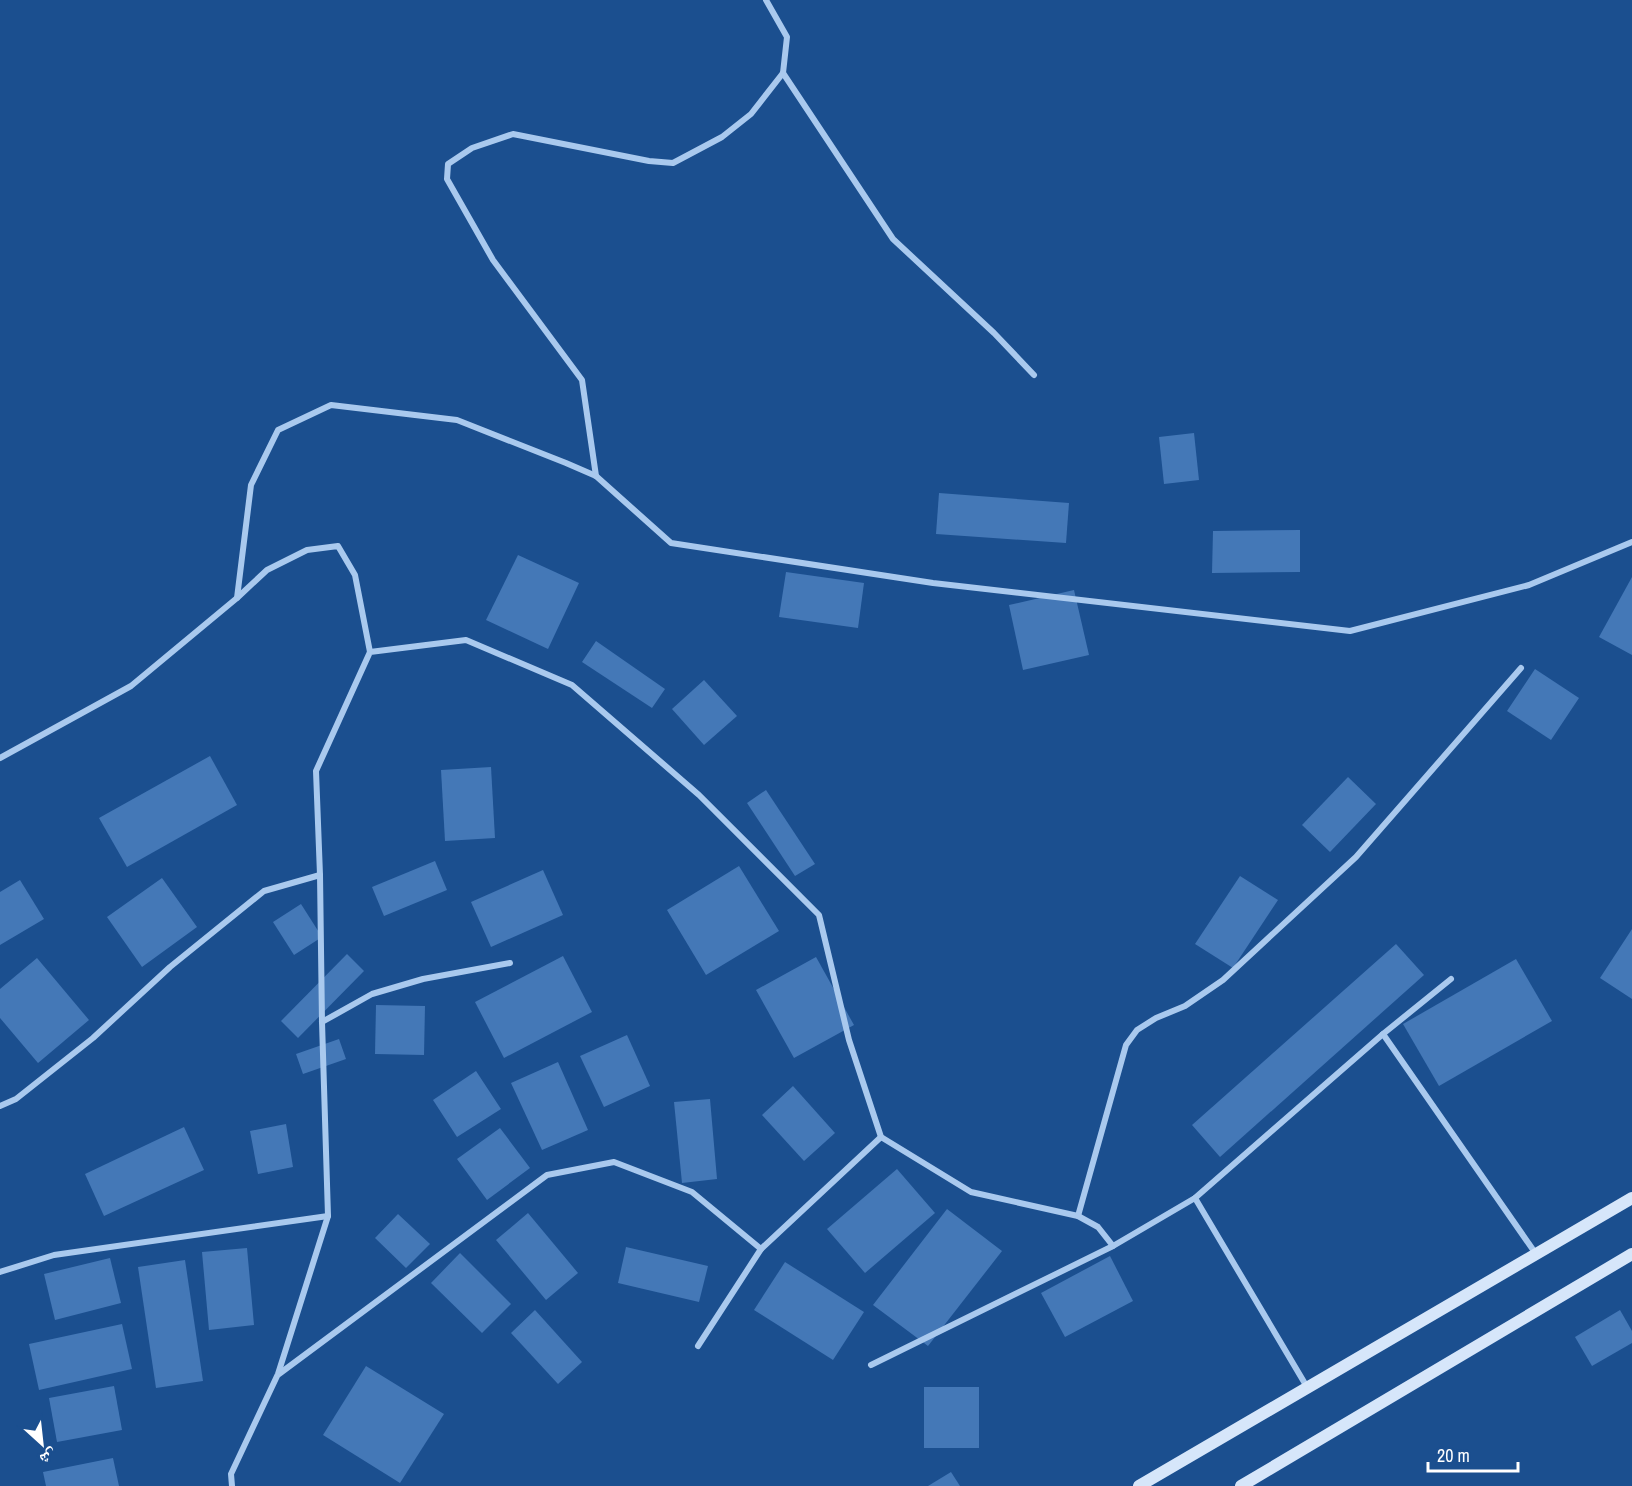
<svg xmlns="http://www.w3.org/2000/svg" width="1632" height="1486" font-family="'Archivo Narrow','Noto Naskh Arabic',sans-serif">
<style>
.building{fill:#4478b7}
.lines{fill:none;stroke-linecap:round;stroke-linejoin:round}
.street{stroke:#a9c9ee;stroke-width:6}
.secondary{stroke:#d6e6fa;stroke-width:12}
</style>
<rect width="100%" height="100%" fill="#1b4f8f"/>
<g class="building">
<polygon points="1194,433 1199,480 1164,484 1159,437"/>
<polygon points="939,493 1069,503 1066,543 936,534"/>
<polygon points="1300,530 1300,572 1212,573 1213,531"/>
<polygon points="518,555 579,583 548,649 486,620"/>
<polygon points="786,572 864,583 858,628 779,617"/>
<polygon points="1632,577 1632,655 1599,637"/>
<polygon points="1074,590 1089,655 1023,670 1009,605"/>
<polygon points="596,641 665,689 652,708 582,662"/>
<polygon points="1535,669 1579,698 1551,740 1507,711"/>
<polygon points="704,680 737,716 704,745 672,709"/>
<polygon points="210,756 237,805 127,867 99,818"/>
<polygon points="491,767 495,838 445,841 441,770"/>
<polygon points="1348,777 1376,804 1330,852 1302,825"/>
<polygon points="766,790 815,864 795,876 747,803"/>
<polygon points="435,861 447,890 384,916 372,887"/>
<polygon points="739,866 779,931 706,975 667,910"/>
<polygon points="543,870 563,915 491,947 471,902"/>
<polygon points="1240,876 1278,900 1233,968 1195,944"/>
<polygon points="162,878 197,927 142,967 107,917"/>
<polygon points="20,880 44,919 0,945 0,892"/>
<polygon points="301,904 322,937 294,955 273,922"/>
<polygon points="1632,929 1632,999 1600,978"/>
<polygon points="1396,944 1424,975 1220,1157 1192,1125"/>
<polygon points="347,954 364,971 298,1038 281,1021"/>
<polygon points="563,956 592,1012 504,1058 475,1002"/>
<polygon points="816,957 854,1025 794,1058 756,990"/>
<polygon points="37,958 89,1020 38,1063 0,1018 0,989"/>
<polygon points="1516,959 1552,1021 1439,1086 1403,1024"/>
<polygon points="376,1005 425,1006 424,1055 375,1054"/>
<polygon points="627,1035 650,1086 604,1107 580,1056"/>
<polygon points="339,1039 346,1059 303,1074 296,1054"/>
<polygon points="558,1062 588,1130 542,1150 511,1083"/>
<polygon points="476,1071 501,1109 457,1137 433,1100"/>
<polygon points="793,1086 835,1133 804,1161 762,1115"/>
<polygon points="710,1099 717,1179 682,1183 674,1102"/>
<polygon points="286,1124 293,1167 258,1174 250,1131"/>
<polygon points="184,1127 204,1170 104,1216 85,1174"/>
<polygon points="500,1128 530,1168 487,1200 457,1159"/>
<polygon points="897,1169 935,1213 865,1273 827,1229"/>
<polygon points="947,1209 1002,1251 928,1346 873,1305"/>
<polygon points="528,1213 578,1273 546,1300 496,1240"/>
<polygon points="398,1214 430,1244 406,1268 375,1238"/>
<polygon points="626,1247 708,1266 699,1302 618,1283"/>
<polygon points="247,1248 254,1325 209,1330 202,1252"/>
<polygon points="460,1253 511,1304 482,1333 431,1283"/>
<polygon points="1110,1256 1133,1301 1065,1337 1041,1293"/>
<polygon points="110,1258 121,1303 55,1320 44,1274"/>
<polygon points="185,1260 203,1381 156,1388 138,1267"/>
<polygon points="785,1262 864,1312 833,1360 754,1310"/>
<polygon points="535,1310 582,1362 558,1384 511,1333"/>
<polygon points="1620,1310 1632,1331 1632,1343 1592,1366 1575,1337"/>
<polygon points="122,1324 132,1369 39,1390 29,1344"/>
<polygon points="366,1366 444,1414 400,1483 323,1435"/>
<polygon points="114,1386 122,1430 57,1442 49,1398"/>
<rect x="924" y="1387" width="55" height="61"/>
<polygon points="113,1458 119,1486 46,1486 43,1472"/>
<polygon points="951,1472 960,1486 928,1486"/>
</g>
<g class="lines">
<g class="street">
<polyline points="783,73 893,239 994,333 1034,375"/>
<polyline points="596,476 582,380 493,260 447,179 448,164 472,148 513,134 649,161 673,163 722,137 751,114 783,73 787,37 766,0"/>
<polyline points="237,598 251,485 278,430 331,405 457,420 566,463 596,476 671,543 933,583 1350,631 1529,585 1632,542"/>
<polyline points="0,758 131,686 237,598 267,570 307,550 338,546 355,575 370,652"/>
<polyline points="322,1022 372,994 423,979 510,963"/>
<polyline points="1383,1034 1536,1254"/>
<polyline points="0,1106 16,1099 93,1038 170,967 264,891 320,875"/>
<polyline points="1195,1198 1307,1387"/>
<polyline points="1078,1216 1126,1045 1137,1030 1156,1018 1185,1006 1223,980 1356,857 1521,668"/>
<polyline points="0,1272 54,1255 328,1216"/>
<polyline points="698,1346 761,1249 881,1137"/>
<polyline points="871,1365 1113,1246 1195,1198 1383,1034 1451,979"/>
<polyline points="279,1374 547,1175 614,1162 692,1192 761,1249"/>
<polyline points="232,1486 231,1474 278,1374 328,1216 322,1022 320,875 316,771 370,652 466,640 572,685 699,795 819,915 849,1040 881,1137 971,1192 1078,1216 1098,1227 1113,1246"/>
</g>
<g class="secondary">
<polyline points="1139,1486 1632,1198"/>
<polyline points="1241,1486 1632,1254"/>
</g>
</g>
<g transform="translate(42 1444) rotate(153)" stroke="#1b4f8f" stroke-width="4.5" paint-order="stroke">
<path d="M0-4.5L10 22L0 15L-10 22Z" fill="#ffffff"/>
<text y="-9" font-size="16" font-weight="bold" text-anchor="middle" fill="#ffffff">ش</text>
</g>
<path d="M1428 1462v9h90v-9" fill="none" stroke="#ffffff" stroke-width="3"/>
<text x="1437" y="1462" font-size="18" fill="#ffffff" stroke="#1b4f8f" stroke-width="4.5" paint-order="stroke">20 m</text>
</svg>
